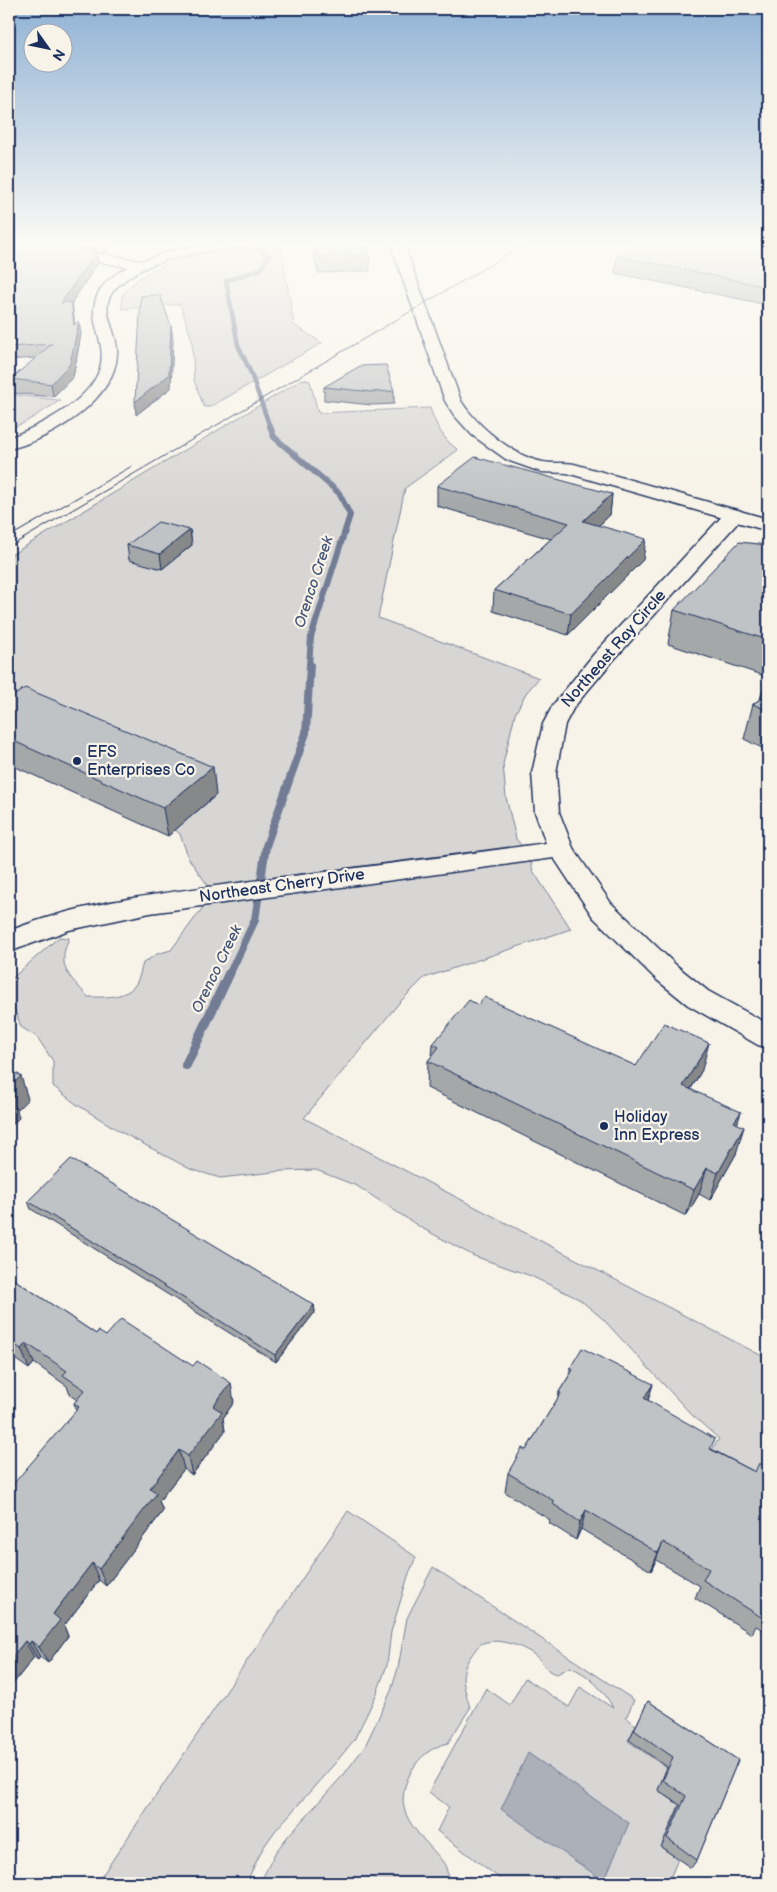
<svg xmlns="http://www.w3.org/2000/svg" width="777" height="1892" font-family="'Balsamiq Sans',sans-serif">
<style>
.green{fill:#d7d6d4;stroke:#798299}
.water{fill:#acb0b9;stroke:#727c95}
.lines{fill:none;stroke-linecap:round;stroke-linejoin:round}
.stream-far3{stroke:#727c95;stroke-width:4.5}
.stream-far2{stroke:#727c95;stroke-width:6}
.stream-far1{stroke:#727c95;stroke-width:8}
.stream{stroke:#727c95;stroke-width:10}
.minor-casing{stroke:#1b2f5e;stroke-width:3}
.tertiary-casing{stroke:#1b2f5e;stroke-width:3}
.minor{fill:#f7f3e8;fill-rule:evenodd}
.tertiary{fill:#f7f3e8;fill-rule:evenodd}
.tram{stroke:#1b2f5e;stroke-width:1}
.wall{fill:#a5a8a9;stroke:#1b2f5e}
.shaded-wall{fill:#86888a;stroke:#1b2f5e}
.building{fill:#c0c3c5;stroke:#1b2f5e}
.poi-dot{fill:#1b2f5e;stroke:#f7f3e8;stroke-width:2}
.labels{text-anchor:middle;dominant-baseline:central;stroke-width:4.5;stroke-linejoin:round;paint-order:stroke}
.far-water-label{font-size:15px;font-style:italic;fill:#465679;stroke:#f7f3e8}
.street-label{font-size:16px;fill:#1b2f5e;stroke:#f7f3e8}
.poi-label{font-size:16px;fill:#1b2f5e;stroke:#f7f3e8;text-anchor:start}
</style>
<rect width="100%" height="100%" fill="#f7f3e8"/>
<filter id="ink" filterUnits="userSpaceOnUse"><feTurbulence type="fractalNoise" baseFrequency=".02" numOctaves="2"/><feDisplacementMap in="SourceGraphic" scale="10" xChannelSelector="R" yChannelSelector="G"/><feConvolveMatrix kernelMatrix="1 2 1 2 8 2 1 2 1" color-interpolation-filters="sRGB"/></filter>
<g filter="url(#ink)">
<g class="green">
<path d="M281 246 294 325 322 343 210 407H204L194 380 192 340 180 304 122 309V296C149 254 235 248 281 246Z"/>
<path d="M303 379 310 381 318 413 430 408C436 426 443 439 458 450L405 488 378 618 539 678 526 693 515 714 503 764 506 797 516 839 529 854 533 871 571 929 424 978 399 1003 304 1118 768 1359V1481L712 1449 719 1439 691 1414 602 1318 579 1299 531 1276 474 1256 420 1227 357 1186 316 1170 283 1171 220 1178 190 1169 121 1132 76 1104 53 1086V1061L37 1037 21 1027 9 993V981L59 937 69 938C56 968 69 975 88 997 104 997 128 999 137 982 140 976 141 969 143 963L157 954 171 950 204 906 209 887 189 859 180 834 175 830 216 795 66 729 9 730V556Z"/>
<polygon points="9,394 57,400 61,400 24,423 9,429"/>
<polygon points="348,1511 416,1557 408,1576 391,1632 387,1665 377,1693 364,1720 354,1740 337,1761 275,1831 263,1848 246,1883 97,1883"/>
<path d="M433 1567 634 1700 626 1718 636 1725 628 1741 667 1768 658 1790 679 1805 661 1847 678 1859 668 1883H506L437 1831 449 1807 429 1792 486 1688 510 1705 525 1678 569 1707 580 1687 613 1708C605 1691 588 1674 570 1667L557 1674C546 1672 545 1665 538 1658 527 1647 498 1637 483 1643 479 1644 476 1649 473 1653 457 1675 464 1684 470 1708L448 1743C432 1747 420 1756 412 1770 388 1814 418 1830 443 1862 448 1869 447 1876 450 1883H260L275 1853 288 1836 345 1773 365 1746 391 1691 398 1668 407 1618Z"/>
</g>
<polygon class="water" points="528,1753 629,1823 604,1881 501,1809"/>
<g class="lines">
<polyline class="stream-far3" points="259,250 269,255 261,269 226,281 238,345 250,371 270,427"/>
<polyline class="stream-far2" points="270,426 274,437 339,493 350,515 311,637 309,666"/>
<polyline class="stream-far1" points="229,975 255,920 266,846 306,733 310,665"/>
<polyline class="stream" points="186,1065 229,974"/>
<defs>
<g id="minor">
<path d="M217 242H253C247 249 219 249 209 251 177 256 138 264 115 289 96 310 119 331 117 354 115 400 50 440 9 449V438C39 426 90 402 100 368 108 340 85 321 98 294 104 281 116 273 128 267L62 255H9V247H62L141 261 186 247Z"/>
<path d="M734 509 741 511 743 515 741 519 610 664 574 707 565 724 556 773 559 812 573 848 611 903 677 966 708 991 768 1024V1048L758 1045 688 1005 657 980 593 917 554 858 150 913 69 930 9 952V931C84 901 165 893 245 882 346 869 446 857 546 843L535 812 532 773 543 724 553 705 594 654 727 511Z"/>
</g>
<path id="tertiary" d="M390 242H403L461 401C477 426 514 457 543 462 554 464 564 462 574 464L768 519V531L567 473 541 472 507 460 472 435 454 415 445 401Z"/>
</defs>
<use href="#minor" class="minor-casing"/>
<use href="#tertiary" class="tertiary-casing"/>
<use href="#minor" class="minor"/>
<use href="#tertiary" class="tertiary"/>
<g class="tram">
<polyline points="9,537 132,466"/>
<polyline points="9,547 529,242"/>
</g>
</g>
<g class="wall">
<polygon points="9,242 113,242 105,253 62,245 9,245 96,252 98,263 72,302 75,325 81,334 73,377 53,397 14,393 11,379 36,358 9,360"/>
<polygon points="312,242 366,242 370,255 370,271 318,273 312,246"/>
<polygon points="768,242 768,305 615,273 617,256"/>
<polygon points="324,387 394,391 394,404 372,405 324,400"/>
<polygon points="437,486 612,494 610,515 598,526 643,560 568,635 493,611 494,590 551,539 437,506"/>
<polygon points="190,530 192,545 162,569 129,560 127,545"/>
<polygon points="768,545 768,677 668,644 674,610"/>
<polygon points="768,686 768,751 744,739 753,704 760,699 763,689"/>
<polygon points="9,699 216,795 168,836 9,764"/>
<polygon points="478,1005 636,1066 702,1070 691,1089 737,1124 736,1154 710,1200 699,1194 686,1216 427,1088 428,1061 432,1056 433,1044"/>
<polygon points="28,1201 314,1305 315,1312 276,1362 31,1209"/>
<polygon points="9,1276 96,1334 106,1336 234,1402 223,1418 225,1431 192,1475 184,1469 159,1501 163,1511 106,1586 99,1580 64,1626 68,1636 48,1663 40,1657 38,1660 34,1657 9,1689 76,1410 74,1403 77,1400 70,1395 67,1386 34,1363 29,1369 9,1355"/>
<polygon points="570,1368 653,1384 648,1400 711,1449 755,1472 768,1468 768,1633 756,1626 752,1634 695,1598 700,1586 656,1560 651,1571 581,1529 576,1540 549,1523 550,1520 505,1492 508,1473 526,1450 558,1398 559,1392 569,1376"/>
<polygon points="648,1701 738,1760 697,1860 691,1868 661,1847 680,1805 658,1790 667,1767 629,1740"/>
</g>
<g class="shaded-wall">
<polygon points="104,242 113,242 105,253"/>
<polygon points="96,252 98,263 72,302 76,337 79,321 81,334 73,377 53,397 51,384 61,303"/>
<polygon points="171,326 173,339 171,388 136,415 135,402"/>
<polygon points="612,494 610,515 581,542 583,521"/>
<polygon points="190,530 192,545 162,569 160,554"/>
<polygon points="646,539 643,560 568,635 571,614"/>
<polygon points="213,767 216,795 168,836 163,808"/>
<polygon points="709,1043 702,1070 676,1113 683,1086"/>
<polygon points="21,1076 28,1099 17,1110 19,1118 9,1128 9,1088"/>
<polygon points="741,1112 733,1139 734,1122"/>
<polygon points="744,1127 736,1154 710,1200 718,1173"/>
<polygon points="707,1168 699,1194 686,1216 694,1190"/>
<polygon points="314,1305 315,1312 276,1362 275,1355"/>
<polygon points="26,1343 34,1363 29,1369 21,1349"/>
<polygon points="231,1383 234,1402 223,1418 225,1431 192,1475 188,1456 213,1406"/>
<polygon points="653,1384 647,1404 644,1398"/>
<polygon points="179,1450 184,1469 159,1501 163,1511 106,1586 99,1569 150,1488"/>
<polygon points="586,1510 581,1529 576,1540 580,1522"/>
<polygon points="663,1542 656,1560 651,1571 658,1553"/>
<polygon points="92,1563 99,1580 64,1626 68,1636 48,1663 39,1647 53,1614"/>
<polygon points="25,1641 34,1657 9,1689 9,1661"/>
<polygon points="31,1641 40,1657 38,1660 29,1644"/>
</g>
<g class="building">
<polygon points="314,242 366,242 370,255 318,257"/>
<polygon points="639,242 768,242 768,287 617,256"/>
<polygon points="9,245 60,245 96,252 61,303 71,302 74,325 79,321 70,364 51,384 11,379 52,344 9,347"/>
<polygon points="160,295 171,326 169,375 135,402 141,296"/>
<polygon points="386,365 394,391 372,392 324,387 360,366"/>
<polygon points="475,457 612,494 583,521 646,539 571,614 494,590 569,523 437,486"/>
<polygon points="158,522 190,530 160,554 127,545"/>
<polygon points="739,542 768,545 768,640 674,610"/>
<polygon points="768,686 768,692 763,689"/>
<polygon points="25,688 213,767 163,808 9,739 9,699"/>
<polygon points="768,694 768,711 753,704"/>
<polygon points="484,997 636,1066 664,1023 709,1043 683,1086 741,1112 734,1122 744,1127 718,1173 707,1168 694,1190 428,1061 439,1047 433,1044 469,1000 478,1005"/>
<polygon points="9,1069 21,1076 9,1088"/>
<polygon points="71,1159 314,1305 275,1355 28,1201"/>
<polygon points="9,1276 96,1334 98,1331 106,1336 121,1319 193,1366 197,1361 231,1383 213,1406 222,1412 188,1456 179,1450 150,1488 157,1493 99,1569 92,1563 53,1614 60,1620 39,1647 31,1641 29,1644 25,1641 9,1661 9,1489 79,1407 74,1403 85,1390 63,1375 67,1371 26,1343 21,1349 9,1341"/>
<polygon points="582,1348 653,1384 644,1398 715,1439 710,1449 755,1472 759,1463 768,1468 768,1610 766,1609 761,1617 703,1580 709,1569 663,1542 658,1553 586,1510 580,1522 553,1504 554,1501 508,1473 522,1448 526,1450 561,1393 559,1392 573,1370 570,1368"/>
<polygon points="648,1701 738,1760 697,1860 667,1838 686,1796 663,1780 673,1757 634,1730"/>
</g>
</g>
<linearGradient id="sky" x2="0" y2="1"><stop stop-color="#90b2d5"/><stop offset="0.48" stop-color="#fbfaf5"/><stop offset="1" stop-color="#fbfaf5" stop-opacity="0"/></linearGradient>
<rect width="777" height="507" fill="url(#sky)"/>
<g class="poi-dot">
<circle cx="77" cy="761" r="5"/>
<circle cx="604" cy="1126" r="5"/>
</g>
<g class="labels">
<g class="far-water-label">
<text transform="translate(314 582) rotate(-72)">Orenco Creek</text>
<text transform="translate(217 969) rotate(-64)">Orenco Creek</text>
</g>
<g class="street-label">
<text transform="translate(614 649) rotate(-49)">Northeast Ray Circle</text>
<text transform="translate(282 886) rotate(-8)">Northeast Cherry Drive</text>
</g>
<g class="poi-label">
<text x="87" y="752">EFS<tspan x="87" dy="18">Enterprises Co</tspan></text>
<text x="614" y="1117">Holiday<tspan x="614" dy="18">Inn Express</tspan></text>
</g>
</g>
<rect width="777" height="1892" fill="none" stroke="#f7f3e8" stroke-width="30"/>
<rect x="15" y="15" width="747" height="1862" fill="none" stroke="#1b2f5e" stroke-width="2" filter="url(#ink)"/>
<g transform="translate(48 48) rotate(123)"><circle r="24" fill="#f7f3e8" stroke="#9fa5b1"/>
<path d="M0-4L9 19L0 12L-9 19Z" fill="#1b2f5e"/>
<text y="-8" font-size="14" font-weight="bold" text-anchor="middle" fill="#1b2f5e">N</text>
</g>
</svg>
